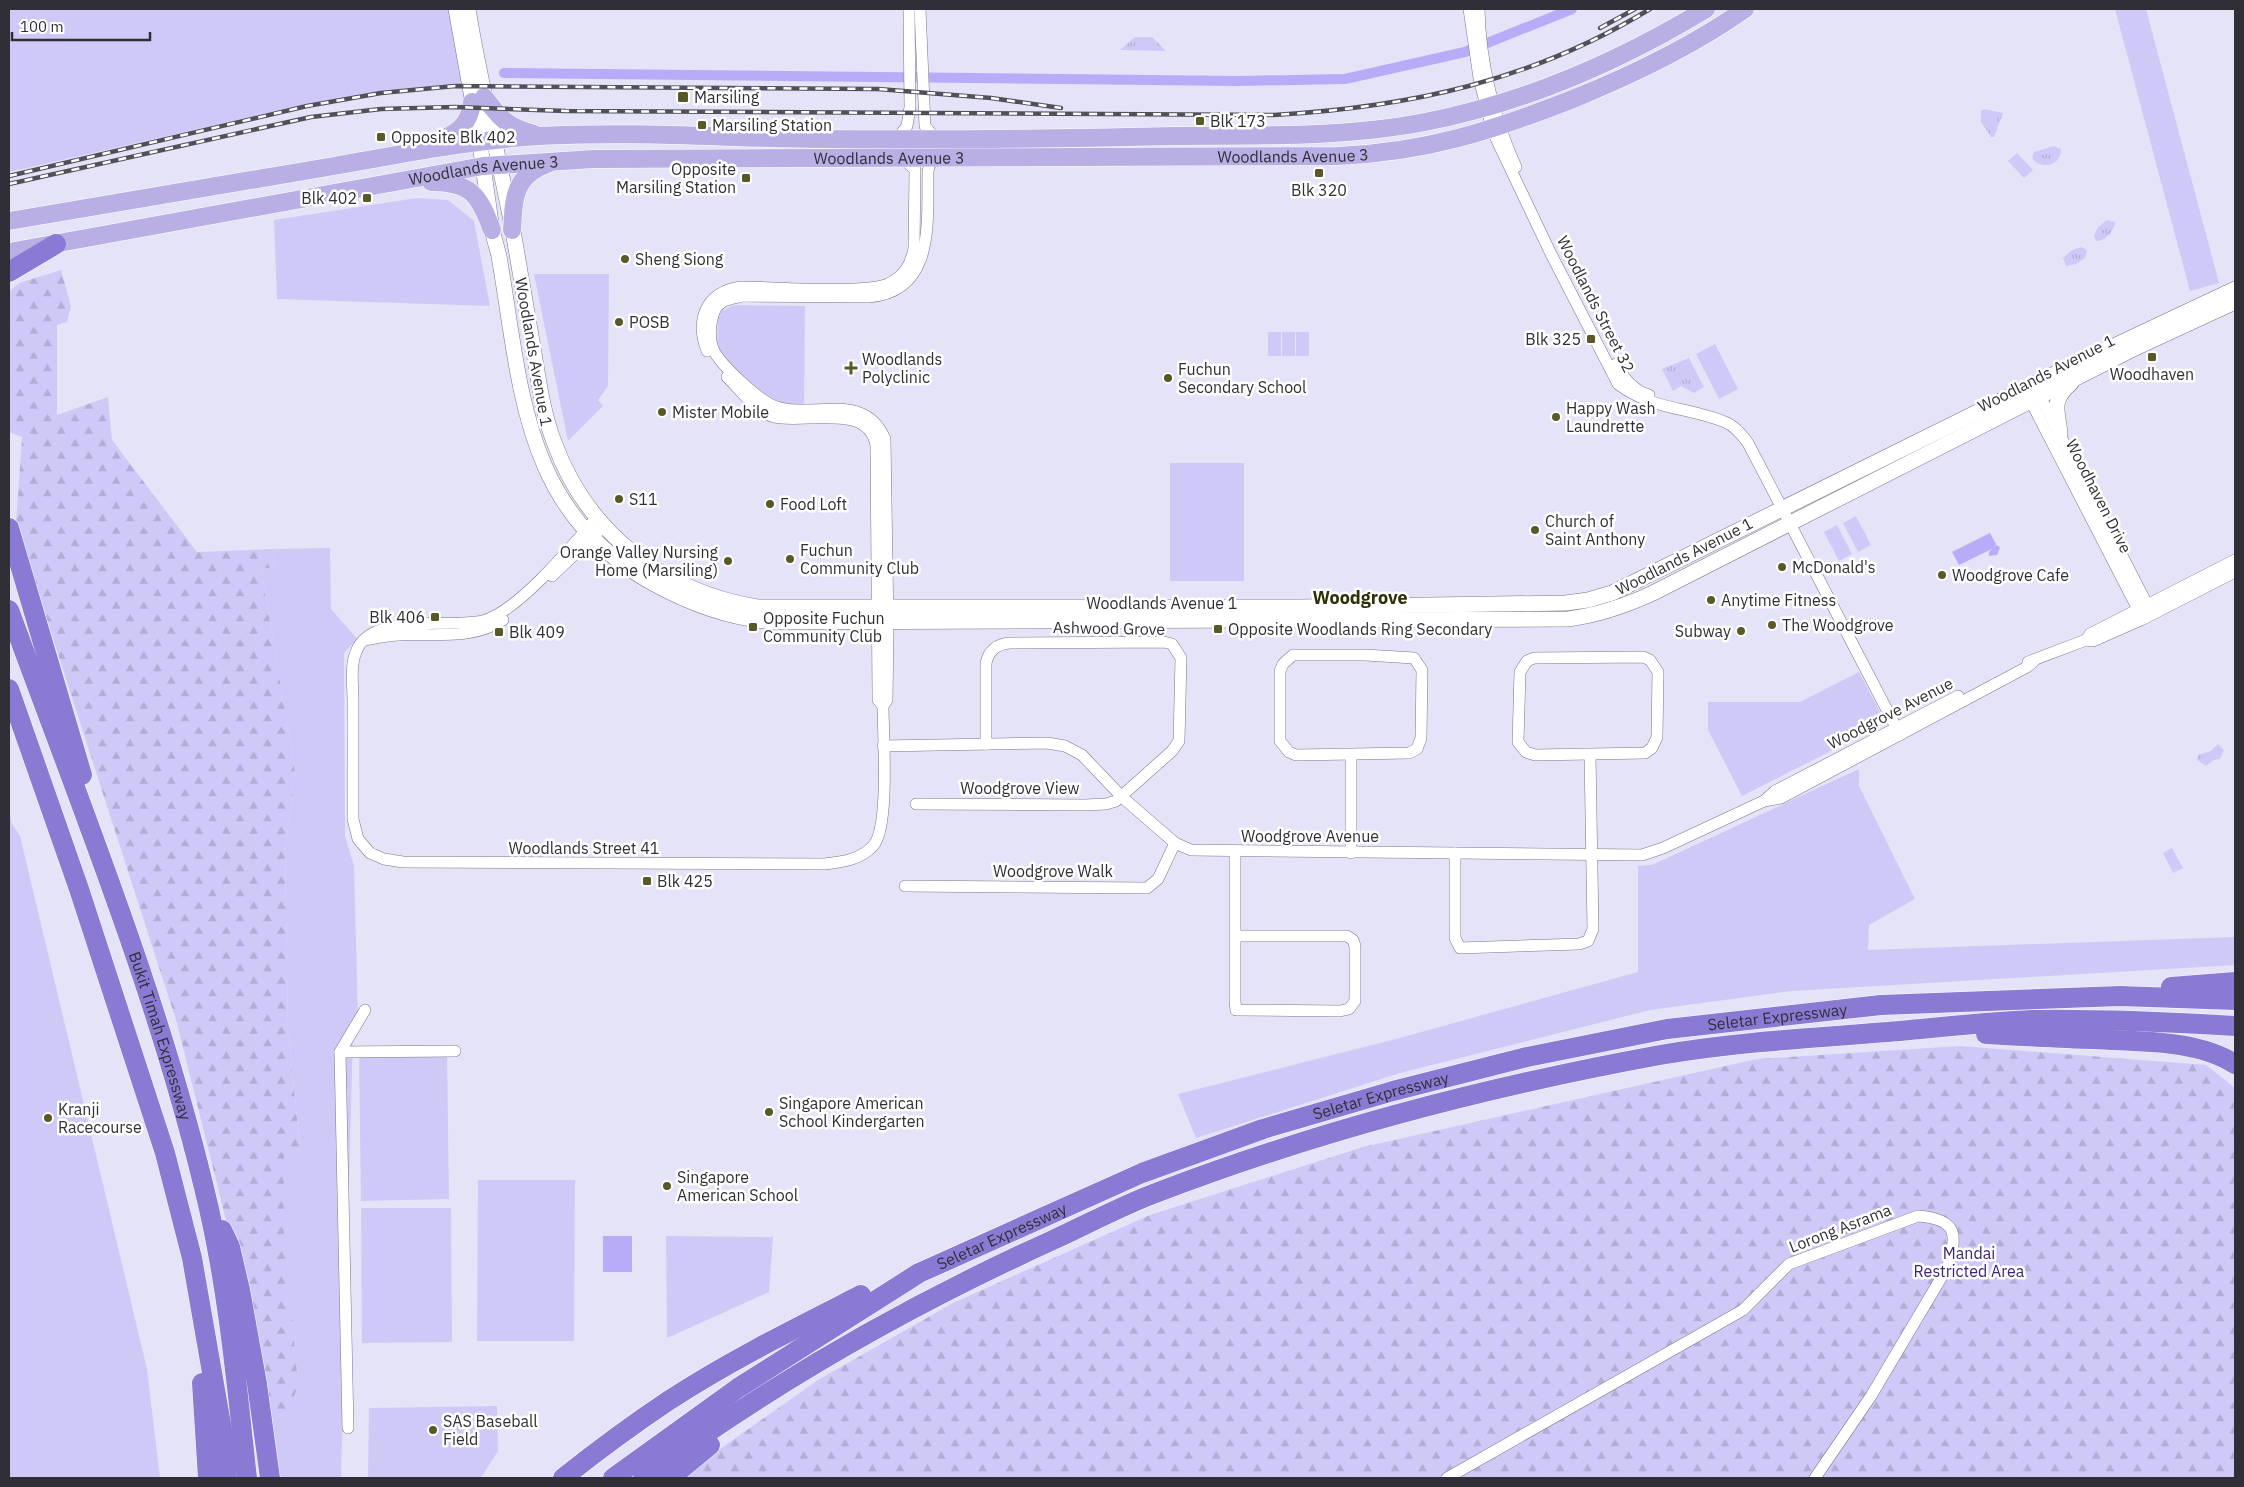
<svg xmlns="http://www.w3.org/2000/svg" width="2244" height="1487" font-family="'IBM Plex Sans',sans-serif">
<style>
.green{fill:#cfc9f8}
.forest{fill:url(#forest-firs)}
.park{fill:url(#park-tufts)}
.water{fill:#b8acf9}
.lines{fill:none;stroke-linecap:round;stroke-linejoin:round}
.canal{stroke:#b8acf9;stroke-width:10}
.street-casing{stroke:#797789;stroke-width:12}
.secondary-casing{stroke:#797789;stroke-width:16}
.primary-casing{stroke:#fff;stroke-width:19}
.highway-casing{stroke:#fff;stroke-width:21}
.street{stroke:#fff;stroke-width:11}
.secondary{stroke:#fff;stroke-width:15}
.primary{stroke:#b9afe5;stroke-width:18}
.highway{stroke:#8b7ad4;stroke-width:20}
.rail-casing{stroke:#51505a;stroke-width:4.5}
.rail{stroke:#fff;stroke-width:2.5;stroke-dasharray:8;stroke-linecap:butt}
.poi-dot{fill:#585927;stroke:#fff;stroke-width:2}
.labels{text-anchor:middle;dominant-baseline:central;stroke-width:5;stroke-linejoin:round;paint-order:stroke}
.poi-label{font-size:16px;fill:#302f37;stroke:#fff;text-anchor:start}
.street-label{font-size:16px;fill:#302f37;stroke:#fff}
.park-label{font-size:16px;fill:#3d247a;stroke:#fff}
.neighbourhood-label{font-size:18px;font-weight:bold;fill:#303006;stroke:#fff}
</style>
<defs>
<pattern id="forest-firs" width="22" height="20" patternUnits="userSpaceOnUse" patternTransform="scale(1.25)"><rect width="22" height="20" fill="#cfc9f8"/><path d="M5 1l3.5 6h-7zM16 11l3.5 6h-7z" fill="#b2add5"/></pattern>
<pattern id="park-tufts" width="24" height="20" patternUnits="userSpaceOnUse" patternTransform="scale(1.25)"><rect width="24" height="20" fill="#cfc9f8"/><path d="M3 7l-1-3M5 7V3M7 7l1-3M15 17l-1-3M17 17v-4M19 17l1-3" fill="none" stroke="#b2add5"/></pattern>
</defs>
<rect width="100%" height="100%" fill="#e5e3f7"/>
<g class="green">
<polygon points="9,9 449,9 462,84 377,92 307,104 9,172"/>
<polygon points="2115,9 2146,9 2219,283 2190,291"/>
<polygon points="2017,153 2033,170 2024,178 2008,161"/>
<polygon points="417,198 448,200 474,221 490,306 277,299 274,220"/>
<polygon points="609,274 608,386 598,400 603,406 568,441 534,274"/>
<polygon points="735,305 805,306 804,406 770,403 717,351 718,318 721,311"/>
<rect x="1268" y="332" width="13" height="24"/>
<rect x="1282" y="332" width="13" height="24"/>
<rect x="1296" y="332" width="13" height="24"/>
<polygon points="1715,344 1738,389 1719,399 1696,354"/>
<rect x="1170" y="463" width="74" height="118"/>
<polygon points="1856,516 1871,545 1858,552 1843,523"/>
<polygon points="1837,525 1852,554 1839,561 1824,532"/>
<polygon points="330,548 331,609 357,639 344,653 345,836 354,866 358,1021 353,1033 341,1478 280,1478 272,1459 268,1411 284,1230 284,1148 300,1147 288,1029 285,852 295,771 261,569 276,567 272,549"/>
<polygon points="1859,672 1882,716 1878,727 1742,796 1708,730 1708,702 1800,702"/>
<polygon points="1859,769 1859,786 1915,899 1869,925 1868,950 2235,937 2235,965 1792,991 1650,1010 1400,1073 1196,1138 1178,1094 1396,1039 1638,972 1638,866 1652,865"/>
<polygon points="9,811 12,824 20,836 147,1369 160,1478 9,1478"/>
<polygon points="2172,848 2183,868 2173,873 2163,853"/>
<polygon points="447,1053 449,1199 361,1201 359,1054"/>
<polygon points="478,1180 575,1180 574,1341 477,1341"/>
<polygon points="361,1208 451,1208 452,1342 362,1343"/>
<polygon points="666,1236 773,1237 769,1292 667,1338"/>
<polygon points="497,1406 498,1451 481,1478 368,1478 369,1408"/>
</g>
<g class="forest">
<polygon points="61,270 71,306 67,322 57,325 57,415 108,397 112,440 197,552 272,549 276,567 261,569 295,771 285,852 288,1029 300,1148 284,1149 284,1230 298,1385 289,1411 268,1411 249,1313 177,1023 16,524 22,437 9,432 9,292 19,283"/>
<polygon points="1960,1046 2206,1065 2235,1088 2235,1478 679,1478 818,1380 953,1303 1150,1215 1363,1147 1757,1059"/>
</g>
<g class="park">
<polygon points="1135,37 1152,37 1166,51 1120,50"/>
<polygon points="1984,109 2003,113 1994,137 1991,137 1981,122 1981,111"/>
<path d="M2054 146 2061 149C2061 164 2047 169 2035 162L2032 158 2034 152Z"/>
<path d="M2107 220 2115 222C2114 231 2106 241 2096 241L2094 236 2098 227Z"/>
<polygon points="2081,247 2087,250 2085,258 2076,264 2066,266 2063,258 2072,250"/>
<polygon points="1689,358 1704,387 1694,393 1681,386 1673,391 1662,369"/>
<polygon points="2218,744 2224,750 2220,759 2214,760 2206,766 2197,760 2198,755 2211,751"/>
</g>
<g class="water">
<polygon points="1990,533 1996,544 1993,549 1996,545 2000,547 1997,555 1989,556 1989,552 1992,549 1959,565 1952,552"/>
<rect x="603" y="1236" width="29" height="36"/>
</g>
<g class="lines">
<polyline class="canal" points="504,73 1238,81 1345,79 1465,52 1572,9"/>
<defs>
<g id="street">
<polyline points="920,9 925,126 935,138"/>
<path d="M1469 9 1479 78 1492 130 1551 254 1618 384C1652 410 1688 407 1725 422 1735 426 1742 435 1748 443L1900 735"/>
<path d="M1479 9C1480 62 1494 119 1516 167"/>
<polyline points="897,139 907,126 910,107 909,9"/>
<path d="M707 351C695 319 706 292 741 287 771 287 865 294 888 284 904 276 911 265 914 248L915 170 904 159"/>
<path d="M1616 364C1623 377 1634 391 1649 395"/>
<path d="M727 377C741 390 755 412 774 417 804 424 870 402 876 446L878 693V700L883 706"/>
<polyline points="2037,390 2152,614"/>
<polyline points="2027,394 2143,619"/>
<path d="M597 517C573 545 517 613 482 621 449 628 370 612 356 652 350 666 353 685 353 701 353 740 353 779 353 819L358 839 370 853 384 859 403 862 824 864C842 862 860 860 873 846 890 828 883 734 883 706L887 700 888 627 885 439C865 392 819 417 780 408 763 405 720 365 713 349 709 339 710 325 713 315 717 300 729 299 743 296L868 297C936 292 927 221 928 171L930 164 937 159"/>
<polyline points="552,576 598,532"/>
<path d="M365 640C376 638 388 635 400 635 434 633 473 640 503 620"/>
<polyline points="2086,640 2090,634 2235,560"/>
<polygon points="1293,655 1365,655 1414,658 1422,670 1421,738 1417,749 1409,753 1296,755 1289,752 1280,741 1280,671 1283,664"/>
<polygon points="1643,657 1650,660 1658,672 1657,737 1652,748 1645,753 1535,755 1526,752 1518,742 1520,672 1527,661 1534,658"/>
<polyline points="2028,662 2086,640 2093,641 2143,619 2235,572"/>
<polyline points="883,746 1047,743 1065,746 1082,755 1122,797 1175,843 1191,850 1642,855 1663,848 1764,801 1781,798 2027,667 2034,661"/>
<polyline points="1351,755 1351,853"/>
<polyline points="1764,801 1775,791 1958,696"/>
<path d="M916 804 1085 805 1106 804 1116 801 1172 751 1179 741 1181 658 1172 644 1164 642 1010 643C997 644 989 650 986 663V744"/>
<polyline points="1235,852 1235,1001 1236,1010 1340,1011 1349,1009 1355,1001 1355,946 1353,940 1347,936 1235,936"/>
<polyline points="1455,853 1455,938 1460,948 1579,944 1588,941 1593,929 1590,755"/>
<polyline points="905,886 1147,888 1158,879 1175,843"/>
<polyline points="340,1052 455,1051"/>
<polyline points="348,1428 340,1052 365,1010"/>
<path d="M1447 1478 1743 1310 1789 1264 1918 1216C1958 1219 1958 1235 1947 1268L1871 1396 1815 1478"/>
</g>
<g id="secondary">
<path d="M456 9 479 137 492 230 499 256C522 390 522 512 656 585 695 606 734 620 778 622L1568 619C1599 615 1625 606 1653 593L2131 350 2235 302"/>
<path d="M468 9C480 84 499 156 513 231 520 272 527 313 534 353 539 383 543 413 554 442 587 533 663 591 757 607H1299L1566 603 1588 600 1612 593 2044 379 2235 289"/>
<path d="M2060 434C2058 410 2050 402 2071 383"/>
</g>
<g id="primary">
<path d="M484 97C500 118 507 127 534 134"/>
<path d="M431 145C454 134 469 129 472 102"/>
<path d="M431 182C471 182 479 195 492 230"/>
<path d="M9 221C117 203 225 184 334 166 402 154 471 140 540 136 633 131 725 138 818 139 937 140 1055 139 1174 136 1257 135 1343 138 1425 122 1524 103 1620 61 1706 9"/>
<path d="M512 230C514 196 514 176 549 163"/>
<path id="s1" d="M9 252 483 166 594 159 1338 156C1427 152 1491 131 1573 99 1632 75 1693 46 1745 9"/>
</g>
<g id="highway">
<polyline points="9,272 56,244"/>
<polyline points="9,528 82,775"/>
<path id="s2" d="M9 610C81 807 162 1004 209 1209 229 1297 237 1388 247 1478"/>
<polyline points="9,689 79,889 165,1153 192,1258 225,1447 227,1478"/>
<polyline points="2171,987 2235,982"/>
<path d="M1986 1034C2022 1036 2058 1038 2093 1039 2139 1042 2196 1039 2235 1064"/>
<polyline points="222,1230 230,1247 240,1290 257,1384 270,1478"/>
<polyline points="202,1383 208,1478"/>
<path d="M563 1478C597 1451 632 1425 668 1401 729 1361 796 1328 861 1295"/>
<path id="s3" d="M613 1478 738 1388 919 1273 1142 1173 1263 1129 1393 1091 1527 1057 1667 1029 1881 1005 2120 996 2235 1000"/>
<path d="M643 1478C772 1383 907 1306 1053 1240 1086 1225 1119 1207 1153 1194 1314 1132 1490 1086 1660 1055 1735 1042 1812 1038 1888 1032 1936 1028 1984 1022 2032 1020 2099 1019 2168 1022 2235 1026"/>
<polyline points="670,1478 710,1445"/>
</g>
</defs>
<use href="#street" class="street-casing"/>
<use href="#secondary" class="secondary-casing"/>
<use href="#primary" class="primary-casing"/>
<use href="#highway" class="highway-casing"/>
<use href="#street" class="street"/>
<use href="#secondary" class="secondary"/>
<use href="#primary" class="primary"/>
<use href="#highway" class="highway"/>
<defs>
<g id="rail">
<polyline points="1600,28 1635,9"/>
<polyline points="9,176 307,106 381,93 455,86 878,89 991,98 1061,108"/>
<path d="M9 184 311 117 381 109 455 107 566 111 1274 115C1410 107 1532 81 1650 9"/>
</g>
</defs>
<use href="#rail" class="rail-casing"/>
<use href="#rail" class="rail"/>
</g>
<g class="poi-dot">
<rect x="677" y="91" width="12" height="12" rx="2.5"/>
<rect x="1195" y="116" width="10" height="10" rx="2.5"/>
<rect x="697" y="120" width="10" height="10" rx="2.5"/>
<rect x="376" y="132" width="10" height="10" rx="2.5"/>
<rect x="1314" y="168" width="10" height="10" rx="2.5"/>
<rect x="741" y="173" width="10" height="10" rx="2.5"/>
<rect x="362" y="193" width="10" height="10" rx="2.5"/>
<circle cx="625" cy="259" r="5"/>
<circle cx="619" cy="322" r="5"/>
<rect x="1586" y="334" width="10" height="10" rx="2.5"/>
<rect x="2147" y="352" width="10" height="10" rx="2.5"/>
<path d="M848.5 360.5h5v5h5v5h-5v5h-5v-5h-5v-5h5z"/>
<circle cx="1168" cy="378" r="5"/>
<circle cx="662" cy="412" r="5"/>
<circle cx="1556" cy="417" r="5"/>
<circle cx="619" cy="499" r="5"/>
<circle cx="770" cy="504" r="5"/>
<circle cx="1535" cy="530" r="5"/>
<circle cx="790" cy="559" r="5"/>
<circle cx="728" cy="561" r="5"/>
<circle cx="1782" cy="567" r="5"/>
<circle cx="1942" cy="575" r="5"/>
<circle cx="1711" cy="600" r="5"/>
<rect x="430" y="612" width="10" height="10" rx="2.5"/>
<circle cx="1772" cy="625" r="5"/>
<rect x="748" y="622" width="10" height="10" rx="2.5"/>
<rect x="1213" y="624" width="10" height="10" rx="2.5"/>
<circle cx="1741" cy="631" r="5"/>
<rect x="494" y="627" width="10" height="10" rx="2.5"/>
<rect x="642" y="876" width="10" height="10" rx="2.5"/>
<circle cx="769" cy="1112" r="5"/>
<circle cx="48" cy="1118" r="5"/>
<circle cx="667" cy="1186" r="5"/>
<circle cx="433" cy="1430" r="5"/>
</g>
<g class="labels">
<g class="poi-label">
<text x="694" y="97">Marsiling</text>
<text x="1210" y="121">Blk 173</text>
<text x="712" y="125">Marsiling Station</text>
<text x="391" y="137">Opposite Blk 402</text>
<text x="736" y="169" text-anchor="end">Opposite<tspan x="736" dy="18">Marsiling Station</tspan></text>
<text x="1319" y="190" text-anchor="middle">Blk 320</text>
<text x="357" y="198" text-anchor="end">Blk 402</text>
<text x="635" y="259">Sheng Siong</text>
<text x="629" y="322">POSB</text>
<text x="1581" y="339" text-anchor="end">Blk 325</text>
<text x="862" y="359">Woodlands<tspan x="862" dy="18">Polyclinic</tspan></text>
<text x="1178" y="369">Fuchun<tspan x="1178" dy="18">Secondary School</tspan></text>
<text x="2152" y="374" text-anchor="middle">Woodhaven</text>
<text x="1566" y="408">Happy Wash<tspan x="1566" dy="18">Laundrette</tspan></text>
<text x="672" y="412">Mister Mobile</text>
<text x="629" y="499">S11</text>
<text x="780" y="504">Food Loft</text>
<text x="1545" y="521">Church of<tspan x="1545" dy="18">Saint Anthony</tspan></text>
<text x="800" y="550">Fuchun<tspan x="800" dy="18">Community Club</tspan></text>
<text x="718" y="552" text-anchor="end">Orange Valley Nursing<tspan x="718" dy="18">Home (Marsiling)</tspan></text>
<text x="1792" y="567">McDonald's</text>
<text x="1952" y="575">Woodgrove Cafe</text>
<text x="1721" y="600">Anytime Fitness</text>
<text x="425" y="617" text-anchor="end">Blk 406</text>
<text x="763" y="618">Opposite Fuchun<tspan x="763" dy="18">Community Club</tspan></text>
<text x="1782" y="625">The Woodgrove</text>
<text x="1228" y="629">Opposite Woodlands Ring Secondary</text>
<text x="1731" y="631" text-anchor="end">Subway</text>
<text x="509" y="632">Blk 409</text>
<text x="657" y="881">Blk 425</text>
<text x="779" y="1103">Singapore American<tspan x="779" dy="18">School Kindergarten</tspan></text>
<text x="58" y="1109">Kranji<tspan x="58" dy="18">Racecourse</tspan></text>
<text x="677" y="1177">Singapore<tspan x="677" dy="18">American School</tspan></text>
<text x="443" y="1421">SAS Baseball<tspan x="443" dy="18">Field</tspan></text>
</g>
<g class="street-label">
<text stroke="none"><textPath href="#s1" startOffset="1292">Woodlands Avenue 3</textPath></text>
<text stroke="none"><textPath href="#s1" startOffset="888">Woodlands Avenue 3</textPath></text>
<text stroke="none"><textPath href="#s1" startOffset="482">Woodlands Avenue 3</textPath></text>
<text transform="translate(1596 304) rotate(63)">Woodlands Street 32</text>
<text transform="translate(534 352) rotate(80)">Woodlands Avenue 1</text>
<text transform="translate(2046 373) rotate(-27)">Woodlands Avenue 1</text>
<text transform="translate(2099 496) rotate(63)">Woodhaven Drive</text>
<text transform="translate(1684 556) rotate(-27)">Woodlands Avenue 1</text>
<text x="1162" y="603">Woodlands Avenue 1</text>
<text transform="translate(1109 628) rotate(1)">Ashwood Grove</text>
<text transform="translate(1890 713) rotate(-27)">Woodgrove Avenue</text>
<text x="1020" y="788">Woodgrove View</text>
<text x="1310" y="836">Woodgrove Avenue</text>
<text x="584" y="848">Woodlands Street 41</text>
<text x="1053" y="871">Woodgrove Walk</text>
<text stroke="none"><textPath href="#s3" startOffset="1269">Seletar Expressway</textPath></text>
<text stroke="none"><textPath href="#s2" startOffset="452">Bukit Timah Expressway</textPath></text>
<text stroke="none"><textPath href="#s3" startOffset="864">Seletar Expressway</textPath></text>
<text transform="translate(1840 1228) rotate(-21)">Lorong Asrama</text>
<text stroke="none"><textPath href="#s3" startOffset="459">Seletar Expressway</textPath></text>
</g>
<g class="park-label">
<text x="1969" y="1253">Mandai<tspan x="1969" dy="18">Restricted Area</tspan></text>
</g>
<g class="neighbourhood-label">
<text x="1360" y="597">Woodgrove</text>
</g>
</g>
<rect width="2244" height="1487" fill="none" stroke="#302f37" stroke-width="20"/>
<path d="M12 32v8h138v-8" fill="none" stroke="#302f37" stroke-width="2.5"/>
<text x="20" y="32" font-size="15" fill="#302f37" stroke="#ffffff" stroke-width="4" paint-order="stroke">100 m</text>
</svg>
